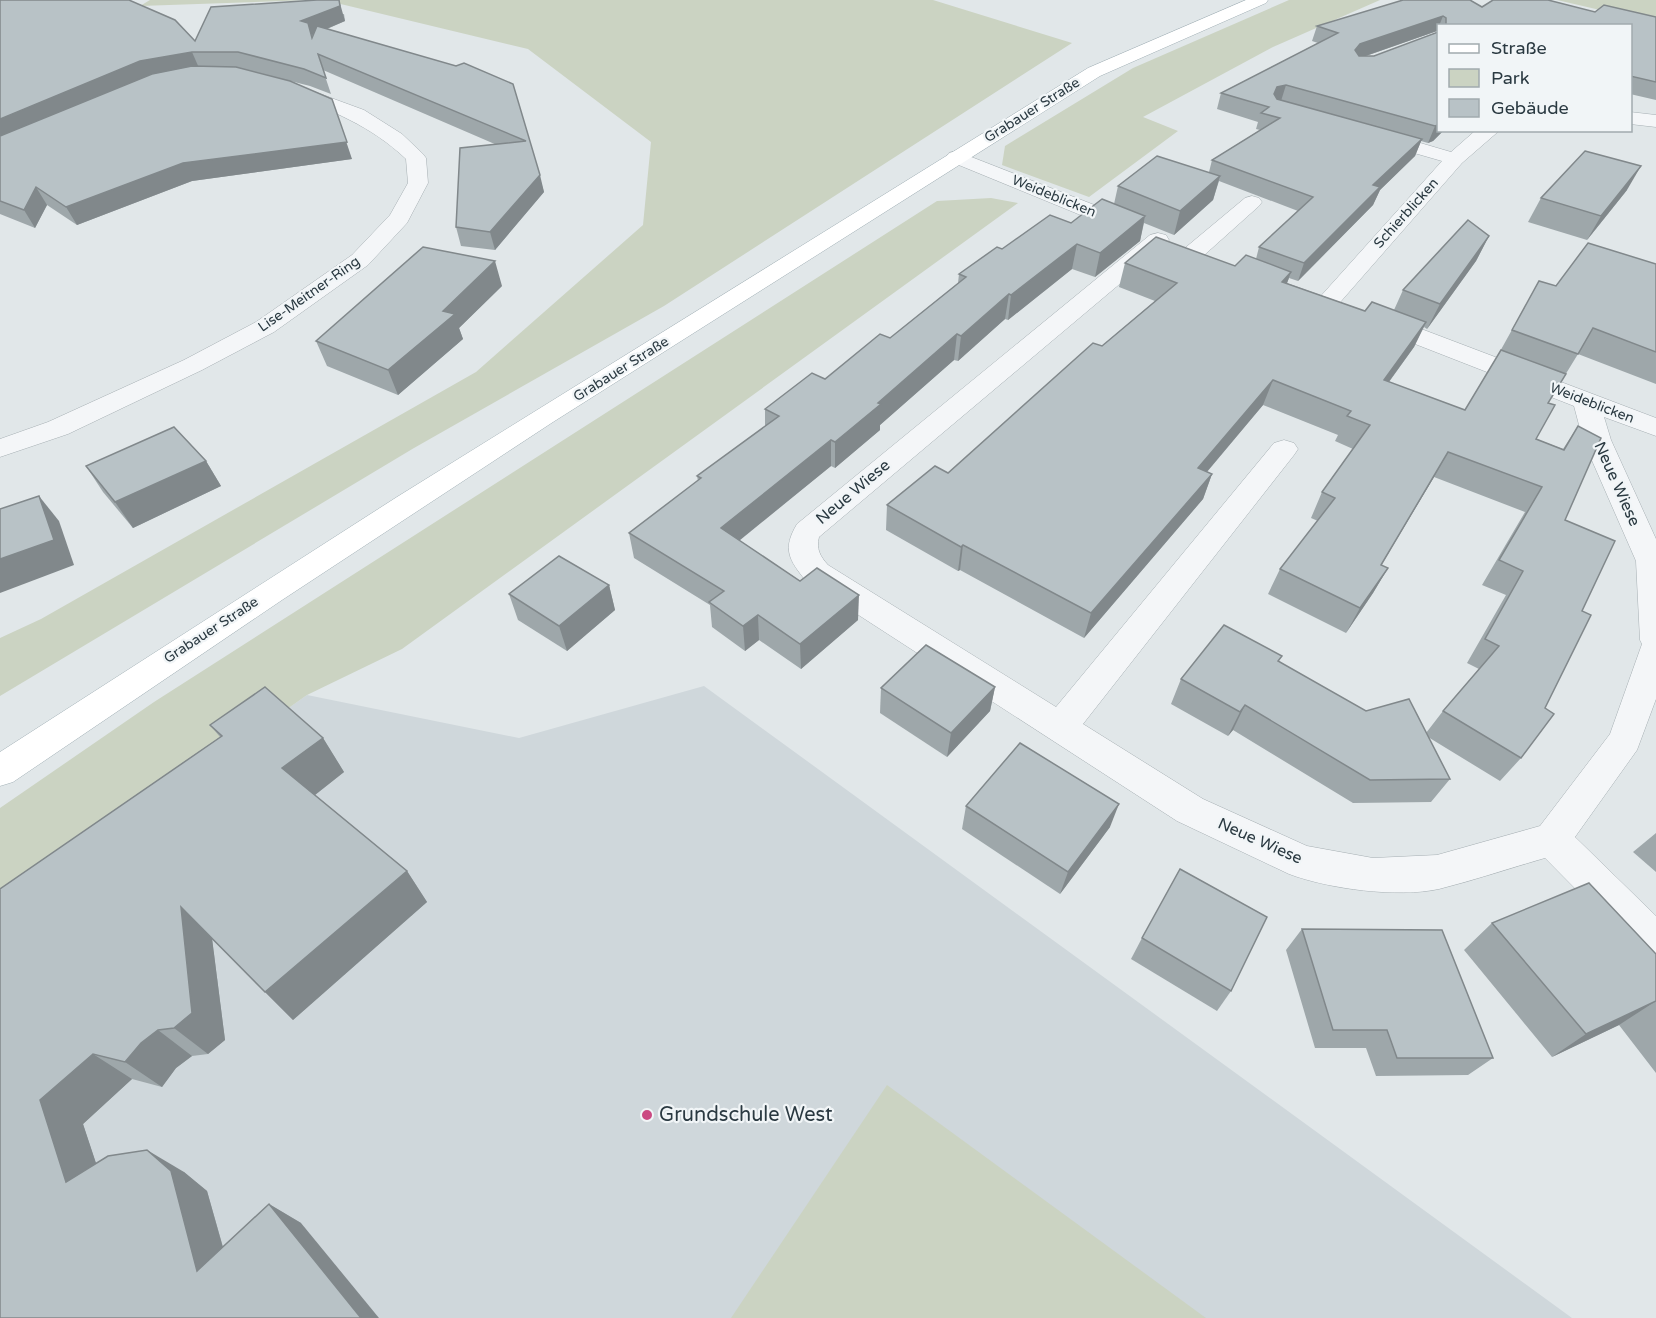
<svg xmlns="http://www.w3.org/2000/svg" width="1656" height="1318" font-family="'Varela Round',sans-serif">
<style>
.built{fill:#cfd7db}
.green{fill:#cbd3c2}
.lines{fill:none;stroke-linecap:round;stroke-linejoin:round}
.minor-casing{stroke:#a6afb3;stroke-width:1}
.major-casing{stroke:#a1afb5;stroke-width:1}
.minor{fill:#f4f6f8;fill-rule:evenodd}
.major{fill:#fff;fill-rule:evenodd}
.wall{fill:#9ea7aa}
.shaded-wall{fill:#81888b}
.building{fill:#b8c2c6;stroke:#81888b;stroke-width:1.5}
.poi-dot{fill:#cb4982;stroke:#f1f5f7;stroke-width:2}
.labels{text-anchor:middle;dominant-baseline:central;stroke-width:4.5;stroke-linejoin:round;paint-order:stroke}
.far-street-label{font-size:14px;fill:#2a3941;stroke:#f1f5f7}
.street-label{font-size:16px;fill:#2a3941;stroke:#f1f5f7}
.near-poi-label{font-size:20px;fill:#2a3941;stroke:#f1f5f7;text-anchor:start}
</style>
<rect width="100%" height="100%" fill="#e1e7e9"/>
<polygon class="built" points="704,686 1572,1318 0,1318 0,912 307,695 519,738"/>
<g class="green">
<polygon points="150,0 310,0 140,6"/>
<polygon points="324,0 933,0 1072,43 664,306 414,448 0,696 0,638 41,619 476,372 643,225 651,142 528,49"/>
<polygon points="1289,0 1380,0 1273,47 1143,117 1178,131 1089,197 1002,165 1005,146 1133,68"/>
<polygon points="1557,0 1656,0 1656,23"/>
<polygon points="991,198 1018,203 402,649 307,695 0,912 0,808 154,702 937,201"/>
<polygon points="887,1085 1206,1318 731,1318"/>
</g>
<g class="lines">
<defs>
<g id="minor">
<path d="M293 84 364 110 402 134 423 154 426 158 428 183 407 223 368 265 274 332 202 370 68 434 0 457V439L48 422 184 360 256 322 352 255 390 215 408 183 406 159C370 125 332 111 287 93L284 89 287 85Z"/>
<polygon points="1630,112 1656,115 1656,127 1630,124"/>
<polygon points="1376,130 1451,152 1476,130 1500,130 1462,163 1336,307 1328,309 1320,307 1316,302 1320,297 1442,161 1369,140 1366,136 1369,132"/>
<polygon points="956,151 1138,222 1141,227 1138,232 1130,233 1122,232 949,161 946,157 949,153"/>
<polygon points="1252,196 1259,198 1262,202 1259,206 1201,258 1193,260 1185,258 1182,253 1185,248 1245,198"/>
<path d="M1158 233 1166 235 1169 240 1166 245 819 537C816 549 820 556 828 565L1056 707 1274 443 1284 440 1294 443 1298 449 1294 455 1083 724 1203 799 1307 846 1373 858 1437 855 1540 826 1610 734 1642 644 1640 640 1636 561 1583 440 1574 406 1369 326 1366 321 1369 316 1378 314 1387 316 1656 418V436L1604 417 1611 440 1656 539V699L1637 750 1575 837 1656 916V962L1642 956 1545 858C1510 868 1475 880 1439 889 1398 898 1329 889 1289 874L1177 821 806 581C789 560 782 549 797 524L1150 235Z"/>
</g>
<polygon id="major" points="1246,0 1268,0 1266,3 1100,76 553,422 282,600 13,782 0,786 0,752 397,497 1088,68"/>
</defs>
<use href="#minor" class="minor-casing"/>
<use href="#major" class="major-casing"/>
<use href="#minor" class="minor"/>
<use href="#major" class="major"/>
</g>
<g class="wall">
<polygon points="0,0 195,41 344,14 345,21 327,29 513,84 544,192 495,250 461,246 456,227 497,145 323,70 331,94 310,86 243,69 352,159 192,181 77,225 47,205 35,228 0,214"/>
<polygon points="1482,7 1595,12 1656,17 1656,100 1630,94 1630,26 1438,26 1438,32 1437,31 1366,56 1374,56 1438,130 1444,130 1433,141 1428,143 1421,141 1415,156 1380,190 1373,205 1298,281 1289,278 1287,283 1365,311 1394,310 1403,290 1489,236 1476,261 1427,329 1424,327 1414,347 1389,382 1465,410 1498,355 1539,281 1556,286 1656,264 1656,384 1578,354 1548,403 1536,439 1563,449 1578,426 1565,520 1582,611 1521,758 1500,781 1428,737 1450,779 1431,802 1353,803 1233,730 1228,736 1171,704 1181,679 1279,662 1366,711 1426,733 1443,711 1479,669 1467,663 1506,595 1482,585 1525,512 1434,477 1381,565 1388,568 1373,593 1346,633 1268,594 1280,569 1318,521 1311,518 1322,492 1353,449 1335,441 1338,435 1263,405 1207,472 1212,474 1203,499 1084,638 960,570 958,571 886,530 887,505 948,473 1102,346 1155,301 1119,287 1125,263 1235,266 1256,259 1259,247 1298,211 1219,181 1213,200 1174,235 1144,223 1140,241 1095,277 1072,269 1008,320 1005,319 958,361 954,360 880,425 880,430 835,468 831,466 739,540 858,620 801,669 759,640 745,651 712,627 710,605 634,558 629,533 698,481 697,476 765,426 765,409 825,379 890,338 958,283 959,274 1002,249 1071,223 1114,204 1118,186 1209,172 1212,160 1260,130 1256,129 1258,122 1217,109 1221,93 1318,43 1312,41 1317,26"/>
<polygon points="1627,190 1587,240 1528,222 1541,198"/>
<polygon points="502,286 459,328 463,339 398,395 327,366 316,341"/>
<polygon points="206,461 221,486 133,528 103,492 86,466"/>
<polygon points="609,585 615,610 567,651 518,620 509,594"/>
<polygon points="995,687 990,711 947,757 880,713 881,688"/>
<polygon points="210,725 323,738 344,772 315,795 407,871 427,902 293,1020 212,939 225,1040 208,1054 192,1056 176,1068 162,1087 132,1079 83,1124 96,1164 184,1172 207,1191 223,1247 269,1204 301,1223 0,1318 0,889 220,737"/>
<polygon points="966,806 1110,827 1060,894 962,829"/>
<polygon points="1656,833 1656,872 1633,852"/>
<polygon points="1492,923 1656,954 1656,1073 1619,1025 1552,1057 1464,950"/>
<polygon points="1302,929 1493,1058 1468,1075 1376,1076 1366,1048 1315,1048 1286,950"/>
<polygon points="1142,938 1231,991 1217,1011 1131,959"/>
</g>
<g class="shaded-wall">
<polygon points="339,0 345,21 312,35 301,21"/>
<polygon points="1443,16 1439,26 1438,26 1437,31 1354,60 1355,50 1360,44"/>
<polygon points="192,52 199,68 0,141 0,119 140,61"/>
<polygon points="1286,85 1281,101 1272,103 1274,94 1277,87"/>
<polygon points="332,99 352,159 192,181 77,225 66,207"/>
<polygon points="1438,125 1438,130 1444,130 1433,141 1428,143 1435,126"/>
<polygon points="1422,139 1415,156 1380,190 1373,205 1298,281 1304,263 1373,185"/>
<polygon points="1641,166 1627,190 1587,240 1601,216"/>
<polygon points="540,175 544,192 495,250 490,232"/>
<polygon points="1220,176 1213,200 1174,235 1180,211"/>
<polygon points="36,187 47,205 35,228 24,210"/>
<polygon points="1145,216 1140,241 1095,277 1100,253"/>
<polygon points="1489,236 1476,261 1427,329 1440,304"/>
<polygon points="1077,244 1072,269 1008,320 1011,295"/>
<polygon points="495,261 502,286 459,328 463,339 398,395 388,370 443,311"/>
<polygon points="1291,272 1282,297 1282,282"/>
<polygon points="1009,294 1005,319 958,361 961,336"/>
<polygon points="1426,322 1414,347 1372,405 1384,380"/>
<polygon points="957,334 954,360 880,425 880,430 835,468 835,442 878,403"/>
<polygon points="1273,380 1263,405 1189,493 1198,468"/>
<polygon points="831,440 831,466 723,554 721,528"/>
<polygon points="1448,452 1434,477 1367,589 1381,565"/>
<polygon points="206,461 221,486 133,528 115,502"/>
<polygon points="1212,474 1203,499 1084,638 1091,613"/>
<polygon points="39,496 59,521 74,565 0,593 0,559"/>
<polygon points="963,545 960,570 958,571 961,547"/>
<polygon points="1388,568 1373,593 1346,633 1360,608"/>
<polygon points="609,585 615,610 567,651 559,626"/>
<polygon points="859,595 858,620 801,669 800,644"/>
<polygon points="758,615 759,640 745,651 743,626"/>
<polygon points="995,687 990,711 947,757 951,733"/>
<polygon points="1245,705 1233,730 1228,736 1240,712"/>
<polygon points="323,738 344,772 306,802 282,768"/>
<polygon points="1119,804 1110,827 1060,894 1068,872"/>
<polygon points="407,871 427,902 293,1020 265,992"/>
<polygon points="181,907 212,938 225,1040 208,1054 174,1028"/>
<polygon points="1656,1001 1619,1025 1552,1057 1586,1034"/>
<polygon points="158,1030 192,1056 176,1068 162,1087 125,1062 141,1043"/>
<polygon points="93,1054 132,1079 83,1124 109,1202 66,1182 40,1100"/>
<polygon points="147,1150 184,1172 207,1191 234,1287 197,1271"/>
<polygon points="269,1204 301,1223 379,1318 361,1318"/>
</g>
<g class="building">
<polygon points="0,0 129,0 175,20 195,41 211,7 317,0 339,0 340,6 301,21 308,23 312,38 317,26 456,66 464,63 513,84 540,175 490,232 456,227 460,148 526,141 318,54 326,78 304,69 238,52 192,52 140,61 0,119"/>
<polygon points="1403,0 1470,0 1482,7 1493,0 1548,0 1595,12 1604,5 1656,17 1656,82 1630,76 1630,26 1446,26 1446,18 1443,16 1360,44 1355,50 1359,56 1374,56 1438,32 1438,125 1435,126 1286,85 1277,87 1274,94 1277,99 1422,139 1373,185 1380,187 1304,263 1259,247 1313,197 1212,160 1280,118 1261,113 1269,107 1221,93 1338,33 1317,26"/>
<polygon points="192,66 236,67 290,81 332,99 347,142 183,163 66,207 36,187 24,210 0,201 0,136 152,74"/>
<polygon points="1585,151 1641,166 1601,216 1541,198"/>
<polygon points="1157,156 1220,176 1180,211 1118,186"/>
<polygon points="1102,199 1145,216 1100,253 1077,244 1011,295 1009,294 961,336 957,334 878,403 881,404 835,442 831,440 721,528 800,581 817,568 859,595 800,644 758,615 743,626 709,602 724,591 629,533 701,478 697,476 779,416 765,409 812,373 825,379 880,334 890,338 966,277 959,274 997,247 1002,249 1050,215 1071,223"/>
<polygon points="1468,220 1489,236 1440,304 1403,290"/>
<polygon points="1156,237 1235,266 1246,255 1291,272 1282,282 1365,311 1372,302 1426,322 1384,380 1465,410 1501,350 1566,374 1548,403 1555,405 1536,439 1564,450 1578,426 1601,438 1565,520 1615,541 1582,611 1591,615 1545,708 1554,714 1521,758 1443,711 1499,646 1485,639 1523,571 1499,560 1542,487 1448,452 1381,565 1388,568 1360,608 1280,569 1335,498 1322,492 1370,425 1347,416 1351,411 1273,380 1198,468 1212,474 1091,613 963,545 961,547 887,505 935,466 948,473 1093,343 1102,346 1177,283 1125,263"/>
<polygon points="1588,243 1656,264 1656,352 1593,328 1578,354 1512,330 1539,281 1556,286"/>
<polygon points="423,247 495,261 443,311 455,314 388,370 316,341"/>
<polygon points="174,427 206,461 115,502 86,466"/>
<polygon points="39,496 54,540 0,559 0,509"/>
<polygon points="559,556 609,585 559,626 509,594"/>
<polygon points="1224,625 1282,656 1278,661 1366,711 1409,699 1450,779 1370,780 1245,705 1240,712 1181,679"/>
<polygon points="926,645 995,687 951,733 881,688"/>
<polygon points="265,687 323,738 282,768 407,871 265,992 181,907 192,1013 174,1028 158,1030 141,1043 125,1062 93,1054 40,1100 66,1182 108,1156 147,1150 171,1171 197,1271 269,1204 361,1318 0,1318 0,889 222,736 210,725"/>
<polygon points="1020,743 1119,804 1068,872 966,806"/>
<polygon points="1180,869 1267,917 1231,991 1142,938"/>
<polygon points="1589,883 1656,954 1656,1001 1586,1034 1492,923"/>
<polygon points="1302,929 1442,930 1493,1058 1397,1058 1387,1030 1333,1030"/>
</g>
<circle class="poi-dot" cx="647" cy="1115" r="6"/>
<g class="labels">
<g class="far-street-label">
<text transform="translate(1032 110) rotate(-32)">Grabauer Straße</text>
<text transform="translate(1054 196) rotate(22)">Weideblicken</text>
<text transform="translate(1406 213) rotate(-48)">Schierblicken</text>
<text transform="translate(309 294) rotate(-35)">Lise-Meitner-Ring</text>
<text transform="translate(621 369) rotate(-32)">Grabauer Straße</text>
<text transform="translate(1592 403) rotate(21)">Weideblicken</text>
<text transform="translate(211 630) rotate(-33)">Grabauer Straße</text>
</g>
<g class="street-label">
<text transform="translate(1617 484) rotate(66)">Neue Wiese</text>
<text transform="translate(853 492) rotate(-40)">Neue Wiese</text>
<text transform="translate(1260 841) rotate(24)">Neue Wiese</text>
</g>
<g class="near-poi-label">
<text x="659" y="1115">Grundschule West</text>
</g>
</g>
<rect x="1437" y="24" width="195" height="108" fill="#f1f5f7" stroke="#a1aaae" stroke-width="1.5"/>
<rect x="1449" y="44" width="30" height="9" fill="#ffffff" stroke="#a1aaae" stroke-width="1.5"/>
<text x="1491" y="54" font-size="18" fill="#2a3941">Straße</text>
<rect x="1449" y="69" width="30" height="18" fill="#cbd3c2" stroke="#a1aaae" stroke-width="1.5"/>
<text x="1491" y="84" font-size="18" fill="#2a3941">Park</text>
<rect x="1449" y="99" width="30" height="18" fill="#b8c2c6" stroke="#a1aaae" stroke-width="1.5"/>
<text x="1491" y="114" font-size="18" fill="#2a3941">Gebäude</text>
</svg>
